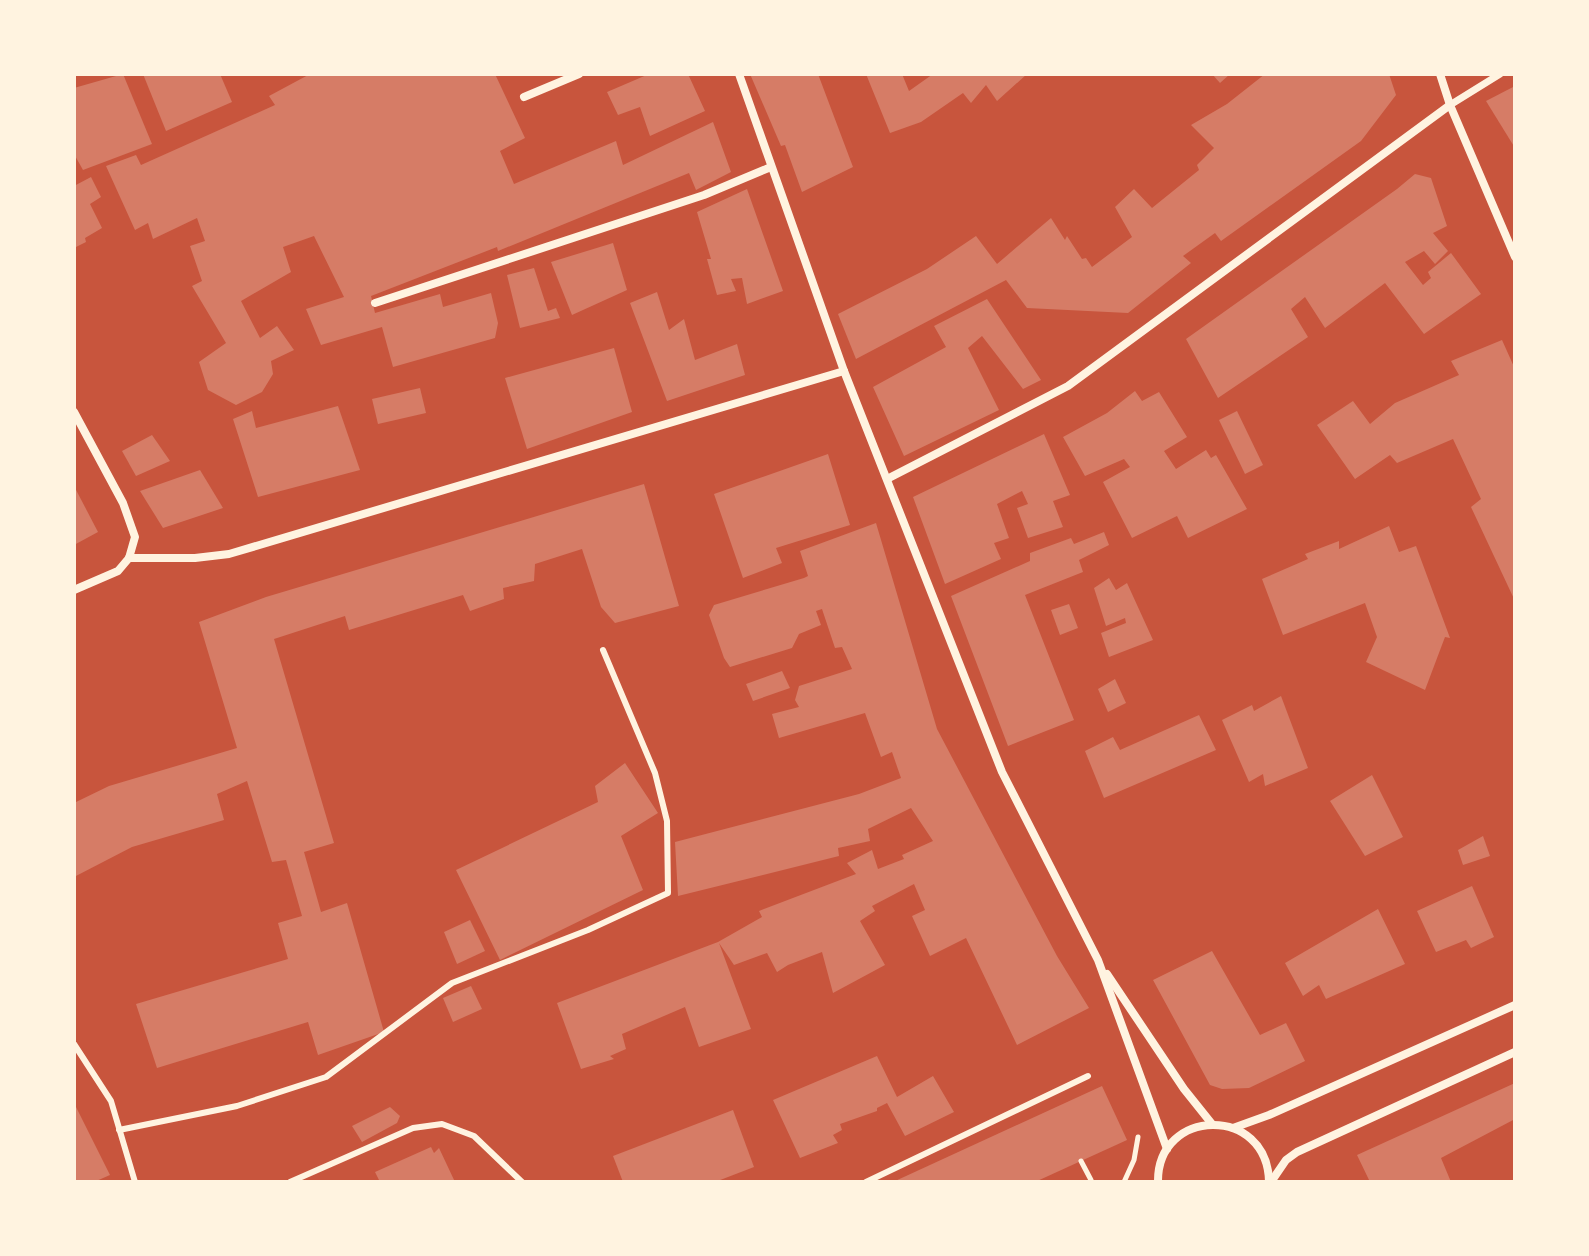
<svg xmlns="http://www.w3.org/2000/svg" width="1589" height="1256" font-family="'Alegreya Sans',sans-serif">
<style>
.building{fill:#d67c66}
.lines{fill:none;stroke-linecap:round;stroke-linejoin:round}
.path{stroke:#fff3e0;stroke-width:5}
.service{stroke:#fff3e0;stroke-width:6}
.pedestrian{stroke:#fff3e0;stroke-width:7}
.minor{stroke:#fff3e0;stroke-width:8}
</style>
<rect width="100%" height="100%" fill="#c8553d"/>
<g class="building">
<polygon points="123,74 152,144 83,170 74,154 74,88"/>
<polygon points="143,74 220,74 232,102 166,131"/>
<polygon points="310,74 495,74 525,138 500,151 514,184 616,141 623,165 713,122 731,172 696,190 689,173 498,251 497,247 371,296 375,313 440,294 443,307 491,293 498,323 495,338 393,367 382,327 321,345 306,309 344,297 314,236 283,247 291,272 241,301 260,338 277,326 294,350 271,361 273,374 262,392 236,405 208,390 199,362 226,343 192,286 202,281 190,246 205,241 197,218 153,239 148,223 135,230 106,166 136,155 141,165 275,105 269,96"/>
<polygon points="649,74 688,74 705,111 650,136 640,107 618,115 607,92"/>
<polygon points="750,74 818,74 853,167 802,192 785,145 781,146"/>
<polygon points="866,74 902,74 909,91 933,74 1027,74 997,101 986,85 971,103 963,93 921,122 890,133"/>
<polygon points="1212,74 1230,74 1220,83"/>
<polygon points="1265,74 1389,74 1396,95 1361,141 1221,241 1215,233 1183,256 1191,263 1128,313 1027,308 1006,280 856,359 838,314 927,269 976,236 997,264 1051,218 1065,240 1067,236 1082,259 1086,258 1092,267 1132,237 1115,207 1134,189 1152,208 1199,170 1197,165 1214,148 1191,125 1227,104"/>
<polygon points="1515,86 1515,148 1486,101"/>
<polygon points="1415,174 1431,178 1447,226 1433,233 1448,251 1435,264 1424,251 1405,262 1423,285 1431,278 1428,272 1451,253 1481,294 1424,334 1385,283 1325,328 1305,297 1291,309 1308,337 1218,398 1186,339 1397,189"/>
<polygon points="91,177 101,197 90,204 102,228 85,238 86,242 74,248 74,186"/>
<polygon points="747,189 783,291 747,304 742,278 731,279 736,291 717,295 707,259 711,259 697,212"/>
<polygon points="613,243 627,290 572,315 551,262"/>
<polygon points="534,268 548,311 556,308 560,318 520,328 507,275"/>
<polygon points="657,292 669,330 684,319 695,360 737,344 745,375 667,401 630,303"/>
<polygon points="987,299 1041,380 1023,389 982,336 968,348 999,410 904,456 873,387 946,347 934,326"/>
<polygon points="1502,340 1515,369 1515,601 1471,507 1481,499 1453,439 1397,463 1390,455 1355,479 1317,425 1353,401 1370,424 1395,403 1459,375 1451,361"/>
<polygon points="614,348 632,412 527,449 505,378"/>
<polygon points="420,388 426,413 378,424 372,399"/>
<polygon points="1135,391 1142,401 1159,392 1187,437 1164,451 1176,469 1206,450 1211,458 1216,455 1247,509 1188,538 1177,516 1132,538 1103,482 1130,467 1124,459 1085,476 1063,437 1107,413"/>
<polygon points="338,406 360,470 258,497 233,419 252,411 256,428"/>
<polygon points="1237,411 1263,465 1245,474 1219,420"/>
<polygon points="1044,434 1070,495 1053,501 1063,527 1028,538 1017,508 1028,504 1022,491 997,504 1009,538 994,543 1001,559 945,584 913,497"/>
<polygon points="152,435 170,461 136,476 122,451"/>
<polygon points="828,454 850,525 776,548 782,563 743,578 714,494"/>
<polygon points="200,470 223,508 163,528 140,491"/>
<polygon points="644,484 679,606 615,623 601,607 582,549 535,564 534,581 503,588 504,599 470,611 463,595 349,630 345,616 274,639 334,843 304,852 321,912 347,903 384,1032 318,1055 308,1022 157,1068 136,1004 288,959 278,923 302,916 286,860 272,862 247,781 217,794 224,820 132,847 74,877 74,803 109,786 237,748 199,622 266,597"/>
<polygon points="74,486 98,532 74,545"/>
<polygon points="876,523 937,729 1057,956 1089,1008 1017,1045 966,938 930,956 912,916 925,910 914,884 872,906 875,911 860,921 885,965 833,993 822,952 788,965 777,972 767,953 734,965 719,943 751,1029 699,1047 685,1007 622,1034 626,1049 610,1056 614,1059 581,1069 557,1003 718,942 762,917 759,911 856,874 847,863 872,850 878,869 904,859 902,855 933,841 911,808 868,829 870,841 838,848 839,856 678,896 675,842 859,794 901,778 892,752 881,757 865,713 779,738 772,714 799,707 795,700 799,686 852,669 842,647 835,648 822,609 816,611 821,625 799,634 792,648 730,667 724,658 709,615 714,605 804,578 808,576 800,551"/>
<polygon points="1389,526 1399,552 1416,546 1450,638 1445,637 1425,690 1366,662 1377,637 1365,603 1283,635 1262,579 1308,559 1305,554 1339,541 1339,549"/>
<polygon points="1104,532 1109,545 1079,560 1083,572 1025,595 1074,720 1008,746 951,596 1030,561 1030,553 1071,538 1074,544"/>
<polygon points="1109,578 1116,590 1127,583 1153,640 1109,657 1101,633 1126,623 1125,618 1106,626 1094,588"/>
<polygon points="1069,604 1078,628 1060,635 1051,610"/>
<polygon points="782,671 790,688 753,701 746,684"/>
<polygon points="1115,679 1126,703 1108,712 1098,689"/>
<polygon points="1281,696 1308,768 1265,786 1263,774 1249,782 1222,720 1252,705 1254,711"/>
<polygon points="1199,715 1216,750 1104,798 1085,751 1113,737 1120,750"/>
<polygon points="625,763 658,813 621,836 643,890 500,960 456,870 598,802 595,786"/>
<polygon points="1372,775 1403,837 1365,856 1330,801"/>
<polygon points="1483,836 1490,856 1463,865 1458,850"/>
<polygon points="1472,886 1494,937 1471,948 1466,940 1436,952 1417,911"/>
<polygon points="1378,909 1405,964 1326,999 1319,985 1303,996 1285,963"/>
<polygon points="470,920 485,951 457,964 444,932"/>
<polygon points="1212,951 1260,1035 1286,1023 1305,1061 1249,1088 1222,1089 1210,1085 1153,980"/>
<polygon points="471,986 482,1009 453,1022 443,998"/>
<polygon points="877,1056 897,1097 933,1076 954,1112 905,1136 887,1103 877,1108 877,1111 840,1124 842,1130 833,1135 838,1143 800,1158 773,1100"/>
<polygon points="1515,1083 1515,1119 1441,1158 1451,1182 1370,1182 1357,1155"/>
<polygon points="1102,1086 1127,1140 1035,1182 893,1182"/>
<polygon points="74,1103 110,1175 94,1182 74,1182"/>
<polygon points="390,1107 400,1116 397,1123 362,1142 352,1126"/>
<polygon points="733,1110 754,1167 715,1182 623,1182 613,1156"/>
<polygon points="431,1147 434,1153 439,1148 455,1182 380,1182 375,1172"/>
</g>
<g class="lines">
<g class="path">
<polyline points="1081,1161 1091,1180"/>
<polyline points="1124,1182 1134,1160 1138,1137"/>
</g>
<g class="service">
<polyline points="74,1044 111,1101 135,1182"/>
<polyline points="119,1130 237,1106 326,1077 452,983 588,930 668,893 667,821 655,773 603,650"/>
<polyline points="290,1182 413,1128 442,1124 474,1136 522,1182"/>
<polyline points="866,1182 1088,1076"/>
</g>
<polyline class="pedestrian" points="1450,105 1500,74"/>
<g class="minor">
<polyline points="739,74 844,371 1002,772 1098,960 1167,1149"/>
<polyline points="1440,74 1450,105 1515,257"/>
<polyline points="524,97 579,74"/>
<polyline points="375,303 704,195 771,167"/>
<polyline points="74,412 123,503 135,537 129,558 118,571 74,590"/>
<polyline points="887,479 1068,386 1450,105"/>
<polyline points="129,558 195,558 229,554 844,371"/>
<polyline points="1107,974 1184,1089 1212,1124"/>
<polyline points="1233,1128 1269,1115 1515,1005"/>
<path d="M1158 1182C1157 1107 1268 1105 1269 1182"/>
<polyline points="1271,1182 1286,1160 1297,1152 1515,1052"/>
</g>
</g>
<rect width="1589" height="1256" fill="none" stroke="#fff3e0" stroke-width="152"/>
</svg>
